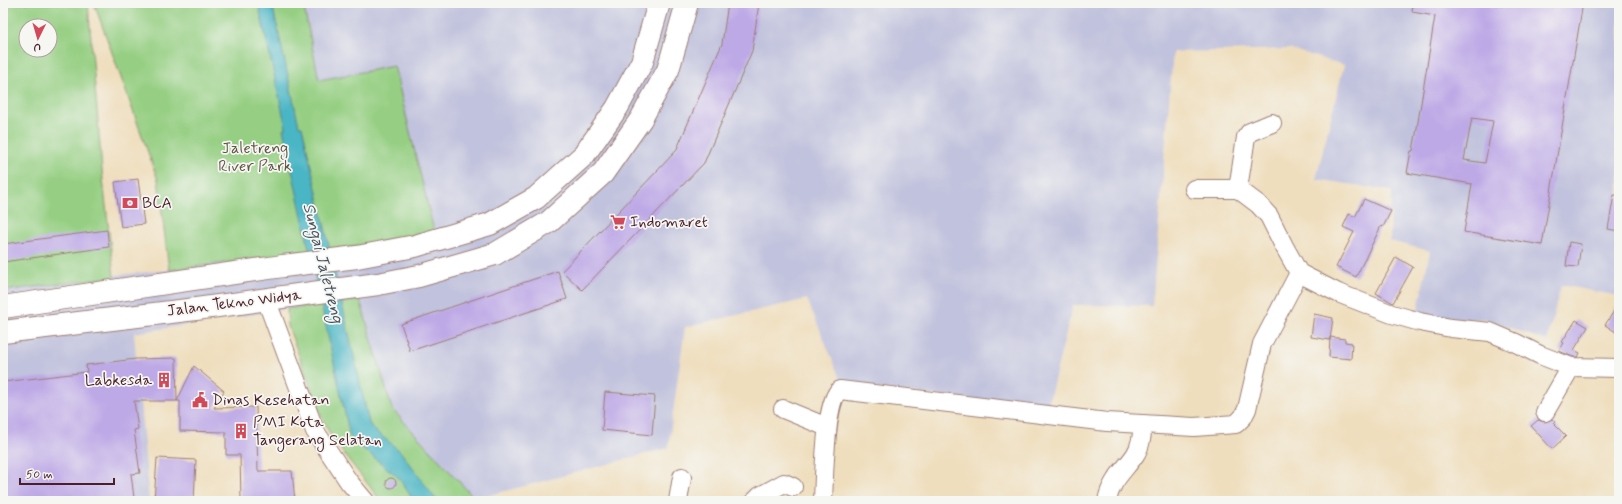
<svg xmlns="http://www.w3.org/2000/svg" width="1622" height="504" font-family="Mynerve,sans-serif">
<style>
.industrial{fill:#c1c2dd}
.green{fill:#96cf83;stroke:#707757;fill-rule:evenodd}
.water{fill:#48b5c5;stroke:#496a78}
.building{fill:#bda9e6;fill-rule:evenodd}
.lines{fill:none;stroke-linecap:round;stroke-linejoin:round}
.minor-casing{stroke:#9c7e74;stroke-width:20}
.major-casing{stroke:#9c7e74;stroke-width:24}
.minor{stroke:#fff;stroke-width:18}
.major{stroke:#fff;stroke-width:22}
.labels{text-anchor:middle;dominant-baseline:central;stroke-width:3.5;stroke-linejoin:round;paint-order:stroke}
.park-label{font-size:16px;fill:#615445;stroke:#f6f6f2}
.poi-label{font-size:16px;fill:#4a1f2b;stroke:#f6f6f2;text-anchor:start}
.street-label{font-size:16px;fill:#4a1f2b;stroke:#f6f6f2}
.water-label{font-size:17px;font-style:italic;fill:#495461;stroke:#f6f6f2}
</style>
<rect width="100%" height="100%" fill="#f6f6f2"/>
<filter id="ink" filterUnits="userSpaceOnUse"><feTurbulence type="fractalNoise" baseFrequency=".025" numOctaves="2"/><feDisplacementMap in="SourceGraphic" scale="8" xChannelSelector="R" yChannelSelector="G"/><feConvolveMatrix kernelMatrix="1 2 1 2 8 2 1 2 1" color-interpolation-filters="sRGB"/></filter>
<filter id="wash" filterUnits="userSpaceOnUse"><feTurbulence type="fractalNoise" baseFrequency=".012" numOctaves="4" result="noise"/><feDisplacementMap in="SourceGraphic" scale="16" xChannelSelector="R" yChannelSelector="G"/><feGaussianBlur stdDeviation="0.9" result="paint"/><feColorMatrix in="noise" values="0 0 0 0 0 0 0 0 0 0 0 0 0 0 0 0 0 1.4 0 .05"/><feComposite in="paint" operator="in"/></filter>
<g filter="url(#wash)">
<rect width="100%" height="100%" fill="#efdebd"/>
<polygon class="industrial" points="303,3 1619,3 1619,296 1561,285 1547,341 1486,319 1416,319 1430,251 1390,241 1392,191 1316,179 1344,65 1290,49 1173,52 1152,306 1073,305 1047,408 843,385 807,299 685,327 668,448 475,499 392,409 360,300 287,309 134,333 149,501 3,501 3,286 169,270 360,246 319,80"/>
<g class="green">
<path d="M3 3H88L102 170 114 277 3 291ZM26 26H50V50H26Z"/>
<polygon points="94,3 303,3 319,80 394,66 434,231 360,246 169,270 158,180"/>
<polygon points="360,300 392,409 477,501 381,501 333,440 322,418 288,326 287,309"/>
</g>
<polygon class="water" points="258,3 272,3 299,126 302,126 369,423 373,429 400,451 437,501 414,501 399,478 355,442 350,437 283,129 286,128"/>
<g id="blocks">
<g class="building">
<polygon points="728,3 759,3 752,51 704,163 582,290 562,271 676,151 722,44"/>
<path d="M1413 3H1486L1502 6V3H1583L1542 245 1464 232 1472 184 1407 173 1411 151H1413L1417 128 1435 16 1412 12ZM1472 118 1493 121 1485 163 1464 160Z"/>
<polygon points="138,179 144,224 121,227 115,182"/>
<polygon points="1614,195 1619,195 1619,231 1608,229"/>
<polygon points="1364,199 1391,211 1383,227 1381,226 1356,277 1336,267 1354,232 1343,227 1349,214 1355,217"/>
<polygon points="107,230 109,247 3,262 3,244"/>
<polygon points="1569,242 1581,244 1578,267 1566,266"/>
<polygon points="1396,257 1413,267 1393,303 1376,293"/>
<polygon points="558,271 567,299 410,351 401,324"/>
<polygon points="1619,303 1619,334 1605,325"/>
<polygon points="1314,314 1333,318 1330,340 1311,337"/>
<polygon points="1576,320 1588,327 1574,350 1580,353 1578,357 1573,357 1559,351 1564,343 1562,342"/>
<polygon points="1330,337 1345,339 1345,342 1352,343 1351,359 1329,357"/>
<polygon points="176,358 177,401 134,401 138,429 134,430 140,473 131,474 134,498 129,498 129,501 3,501 3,382 87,372 86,365 136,359"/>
<polygon points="194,366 224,391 214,408 256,407 258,471 292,471 295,501 241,501 240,455 226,455 226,432 180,431 180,401 177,401"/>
<polygon points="605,392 655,396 652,435 602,430"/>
<polygon points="1552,419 1555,422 1553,423 1566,436 1552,449 1531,426 1538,420 1545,422"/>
<polygon points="157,458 196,460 194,501 154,501"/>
<circle cx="391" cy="483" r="5"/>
</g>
</g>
</g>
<g filter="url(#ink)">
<use href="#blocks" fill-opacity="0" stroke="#9c7e74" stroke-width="1"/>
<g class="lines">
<defs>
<g id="minor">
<polyline points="1194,189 1238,189 1258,204 1269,216 1284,246 1299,273 1338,293 1392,314 1420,322 1451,328 1490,332 1516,343 1540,355 1571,367 1619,368"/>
<polyline points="1238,189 1246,137 1250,132 1272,123"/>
<polyline points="266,299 315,431 349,482 365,501"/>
<polyline points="783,409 827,427"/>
<polyline points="1545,412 1571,367"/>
<polyline points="678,501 682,477"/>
<polyline points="755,501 760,496 784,483 793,487"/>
<path d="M823 501C824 481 825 399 840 390L1107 422 1194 427 1236 424 1243 417 1247 409 1262 344 1299 273"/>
<path d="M1107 501C1111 480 1124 471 1135 455 1141 446 1142 435 1143 424"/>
</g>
<g id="major">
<polyline points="3,307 283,266 357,257 415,246 490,224 536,198 584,155 617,108 642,62 659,3"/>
<polyline points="3,332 196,309 378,284 419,276 495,254 549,222 603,173 641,119 668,70 687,3"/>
</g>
</defs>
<use href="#minor" class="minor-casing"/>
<use href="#major" class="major-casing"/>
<use href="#minor" class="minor"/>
<use href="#major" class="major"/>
</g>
</g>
<defs>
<symbol id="bank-bare" viewBox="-9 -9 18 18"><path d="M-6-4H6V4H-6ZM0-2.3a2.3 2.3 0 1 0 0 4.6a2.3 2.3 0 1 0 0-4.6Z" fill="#d1495b" stroke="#f6f6f2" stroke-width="2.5" paint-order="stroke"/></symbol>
<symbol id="supermarket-bare" viewBox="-9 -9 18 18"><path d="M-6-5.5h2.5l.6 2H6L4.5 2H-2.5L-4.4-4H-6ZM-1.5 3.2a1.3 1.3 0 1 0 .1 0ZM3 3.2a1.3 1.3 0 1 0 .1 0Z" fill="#d1495b" stroke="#f6f6f2" stroke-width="2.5" paint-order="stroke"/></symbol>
<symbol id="building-bare" viewBox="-9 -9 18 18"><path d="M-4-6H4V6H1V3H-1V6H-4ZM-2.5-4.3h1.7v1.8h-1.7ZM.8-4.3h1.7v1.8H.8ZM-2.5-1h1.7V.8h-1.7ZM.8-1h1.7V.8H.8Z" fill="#d1495b" stroke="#f6f6f2" stroke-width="2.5" paint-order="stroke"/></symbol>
<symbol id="civic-bare" viewBox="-9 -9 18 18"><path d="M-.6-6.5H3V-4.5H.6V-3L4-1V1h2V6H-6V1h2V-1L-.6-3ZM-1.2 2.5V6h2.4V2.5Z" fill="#d1495b" stroke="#f6f6f2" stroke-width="2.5" paint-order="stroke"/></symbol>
</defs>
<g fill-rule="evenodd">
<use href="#bank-bare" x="119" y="192" width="22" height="22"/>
<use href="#supermarket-bare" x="607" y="211" width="22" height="22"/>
<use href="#building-bare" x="153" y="369" width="22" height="22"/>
<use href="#civic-bare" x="189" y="389" width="22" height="22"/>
<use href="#building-bare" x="230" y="420" width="22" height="22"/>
</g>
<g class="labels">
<g class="park-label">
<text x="255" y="148">Jaletreng<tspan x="255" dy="18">River Park</tspan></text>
</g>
<g class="poi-label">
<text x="142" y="203">BCA</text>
<text x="630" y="222">Indomaret</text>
<text x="152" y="380" text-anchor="end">Labkesda</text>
<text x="212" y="400">Dinas Kesehatan</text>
<text x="253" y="422">PMI Kota<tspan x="253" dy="18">Tangerang Selatan</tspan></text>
</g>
<g class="street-label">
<text transform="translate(234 303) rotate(-7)">Jalan Tekno Widya</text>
</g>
<g class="water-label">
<text transform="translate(323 263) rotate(76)">Sungai Jaletreng</text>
</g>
</g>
<rect width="1622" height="504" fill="none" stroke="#f6f6f2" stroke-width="16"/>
<g transform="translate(38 38) rotate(185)"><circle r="19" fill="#f6f6f2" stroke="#b1a0a2"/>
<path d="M0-3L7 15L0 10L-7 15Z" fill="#d1495b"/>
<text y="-6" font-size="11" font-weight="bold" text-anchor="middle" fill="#4a1f2b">U</text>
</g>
<path d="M20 478v6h94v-6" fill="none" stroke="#4a1f2b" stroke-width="2"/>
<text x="26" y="478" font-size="12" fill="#4a1f2b" stroke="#f6f6f2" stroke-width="3" paint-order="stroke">50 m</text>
</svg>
